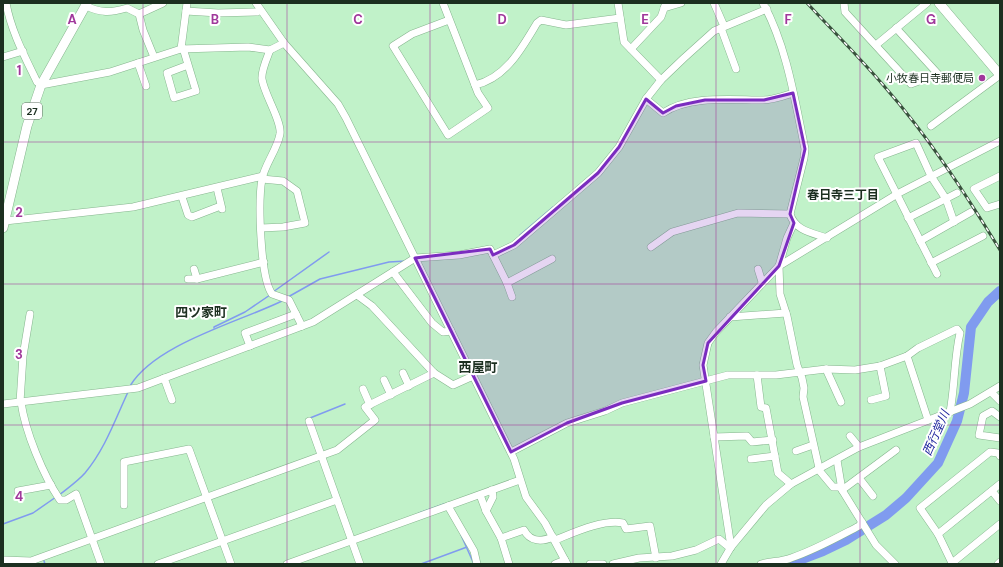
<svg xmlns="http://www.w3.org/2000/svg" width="1003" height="567" font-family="'DM Sans','Noto Sans JP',sans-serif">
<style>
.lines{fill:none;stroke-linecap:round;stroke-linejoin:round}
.stream{stroke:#809bef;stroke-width:1.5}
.river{stroke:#809bef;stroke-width:10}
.minor-casing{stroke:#86b58e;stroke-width:8}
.major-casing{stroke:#86b58e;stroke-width:10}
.minor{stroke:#fff;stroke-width:7}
.major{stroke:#fff;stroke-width:9}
.rail-casing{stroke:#39513d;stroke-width:3}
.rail{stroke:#fff;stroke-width:1.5;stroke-dasharray:4.5;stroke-linecap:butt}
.marked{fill:#7b2cbf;fill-opacity:0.2;stroke:#7b2cbf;stroke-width:3;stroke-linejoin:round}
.grid{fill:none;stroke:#a0389b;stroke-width:1;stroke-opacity:0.55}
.poi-dot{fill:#a0389b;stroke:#fff;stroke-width:1.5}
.labels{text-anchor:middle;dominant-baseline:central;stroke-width:4;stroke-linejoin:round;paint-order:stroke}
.shield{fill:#fff;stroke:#606d63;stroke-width:1}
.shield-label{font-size:10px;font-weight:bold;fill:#1c2f20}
.poi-label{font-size:11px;fill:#1c2f20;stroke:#fff;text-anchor:end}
.neighbourhood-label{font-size:12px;font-weight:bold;fill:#1c2f20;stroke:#fff}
.water-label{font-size:12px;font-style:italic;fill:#1d249d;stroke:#fff}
.quarter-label{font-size:13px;font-weight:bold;fill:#1c2f20;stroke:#fff}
.grid-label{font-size:13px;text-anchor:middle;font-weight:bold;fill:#a0389b;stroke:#fff;stroke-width:4;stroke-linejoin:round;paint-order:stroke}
</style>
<rect width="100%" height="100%" fill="#c1f2c9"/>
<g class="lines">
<g class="stream">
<polyline points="520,235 553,207"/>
<polyline points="273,292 329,252"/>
<polyline points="288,297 320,279 389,262 406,261"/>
<polyline points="214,328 214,327 245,312 270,295"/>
<path d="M130 386C155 344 239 322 282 301"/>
<polyline points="310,418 345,404"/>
<path d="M59 495C68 488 78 481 85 473 105 449 115 420 128 392"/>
<polyline points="419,513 444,504"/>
<polyline points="3,524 33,513 56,497"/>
<polyline points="461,535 473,562"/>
<polyline points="43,558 45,564"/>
<polyline points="421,564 467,547"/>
</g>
<polyline class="river" points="789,564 823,551 846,540 886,515 906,498 938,463 957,421 964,393 971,327 988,302 1000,291"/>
<defs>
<g id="minor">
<path d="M6 3C11 31 25 57 37 82L41 85 110 72 181 49 248 47 270 50 284 43"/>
<polyline points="256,3 284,43 338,104 346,118 514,459 526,497 545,523 567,564"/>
<polyline points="443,3 478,93 488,108 448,135 393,46 412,34 449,20"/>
<polyline points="618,3 624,42 661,80"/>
<polyline points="714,3 724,26"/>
<path d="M763 3C787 47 795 101 805 149L804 158 790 214C795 231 813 233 827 238"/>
<polyline points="844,3 845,12 911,84 938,74 896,28"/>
<path d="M86 6C101 13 110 13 127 8L139 14 143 30 154 57"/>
<polyline points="664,8 681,3"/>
<polyline points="186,11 218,13 257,12 260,10"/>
<polyline points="139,14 163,3"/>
<polyline points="721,28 736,69"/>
<polyline points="876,45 927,3"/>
<polyline points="183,48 196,91 174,98 167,73 188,65"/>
<polyline points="181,49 187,3"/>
<polyline points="631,49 661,17 666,3"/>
<path d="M270 50C267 58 261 71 262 79 264 94 282 121 280 134 277 150 265 164 262 179 258 201 260 277 272 294L289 300 302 326"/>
<polyline points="3,57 23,51"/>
<polyline points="138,63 146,86"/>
<path d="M475 85C506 78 522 48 537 23L541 20 566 25 620 18"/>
<path d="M646 99 663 113C689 95 732 100 763 100 773 100 784 96 793 93"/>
<polyline points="931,126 1000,75"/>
<polyline points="1000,176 974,189 987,208 1000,204"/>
<polyline points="217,188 222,209"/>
<polyline points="182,197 188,215 192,217 218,207"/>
<polyline points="908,218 957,193"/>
<polyline points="5,221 133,207 263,176"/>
<polyline points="794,223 787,238 779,266 780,294 787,316 797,365 802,378 804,388 803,397 819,468"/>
<polyline points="261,228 283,227 305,223 297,191 283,181 262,179"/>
<polyline points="920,241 971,212"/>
<polyline points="651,247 672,232 738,213 790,214"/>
<polyline points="493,255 507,283 512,297"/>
<polyline points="931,263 983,236"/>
<polyline points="194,269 197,279"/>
<polyline points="758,269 762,282"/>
<polyline points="393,272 432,323 443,332 451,331"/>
<polyline points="937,274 878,157 916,143 931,176 946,199 954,222"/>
<polyline points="188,279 197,279 264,262"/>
<polyline points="507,283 552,259"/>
<polyline points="357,295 372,306 434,373 453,385 473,376"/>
<polyline points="730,317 786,313"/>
<polyline points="250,346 245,333 296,314"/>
<polyline points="907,356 928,420"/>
<polyline points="826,369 841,402"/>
<polyline points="403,373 409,386"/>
<polyline points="757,375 761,407 766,408 778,473 791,484"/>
<polyline points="164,378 172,400"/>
<polyline points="384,380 391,395"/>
<polyline points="363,389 370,405"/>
<polyline points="992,393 1000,401"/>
<polyline points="871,400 886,396 880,366"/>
<polyline points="20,402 23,356 30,314"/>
<path d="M21 402C25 431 43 475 60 500H66L76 494 101 564"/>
<polyline points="3,404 138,388 313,322 415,258 459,255 490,249 493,255 514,245 598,173 619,147 646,99 661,80 684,58 714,31 767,9"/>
<polyline points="1000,417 992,411 983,416 979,435 1000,438"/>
<polyline points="309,421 360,564"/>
<polyline points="850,436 859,447"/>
<polyline points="714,437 747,436 752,442 773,440"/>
<polyline points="796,451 813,445"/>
<path d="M511 452 567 423 605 411 622 403 728 375H776L826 369 855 370 880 366 907 356 918 348 957 329 960 333C954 359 955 385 950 412"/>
<polyline points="1000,456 998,453 990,452 920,508 938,534 952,563 1000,524"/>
<polyline points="751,459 775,456"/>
<polyline points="837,460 842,490 876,545 895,564"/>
<polyline points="818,469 833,487 840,487"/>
<polyline points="859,478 873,496"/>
<polyline points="842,490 896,450"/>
<polyline points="18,491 51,485"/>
<polyline points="992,491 1000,501"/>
<polyline points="480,495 486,511 501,538 509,564"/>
<polyline points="124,505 124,462 189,449 231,564"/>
<polyline points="448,506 474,551 477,564"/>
<polyline points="486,511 493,497 492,490"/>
<polyline points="938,534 1000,484"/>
<path d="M501 538 524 530C530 542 542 542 553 537"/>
<path d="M555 540C573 533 603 519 623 523L626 529 650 526 656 558"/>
<polyline points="731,547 703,365 708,343 716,332 779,266 899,193 1000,141"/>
<polyline points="3,560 31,561 337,450 375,420 365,407 434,373"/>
<polyline points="158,564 337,500"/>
<polyline points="287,564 520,480"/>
<polyline points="555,564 565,560"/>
<polyline points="590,564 603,564"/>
<polyline points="613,564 639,558 672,556 696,550 719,539 730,548"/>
<polyline points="721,564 731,547 766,505 791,484 859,447 970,404 1000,386"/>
<path d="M761 564C771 561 781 562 791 558 815 550 836 538 859 526L862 522"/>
<polyline points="998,564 1000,562"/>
</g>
<g id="major">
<polyline points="939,3 1000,75"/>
<polyline points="3,228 27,126 41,85 87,3"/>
</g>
</defs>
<use href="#minor" class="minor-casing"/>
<use href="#major" class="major-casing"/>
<use href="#minor" class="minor"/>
<use href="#major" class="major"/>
<defs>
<path id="rail" d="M807 3C833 31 859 57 884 86 928 136 965 193 1000 250"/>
</defs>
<use href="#rail" class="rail-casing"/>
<use href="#rail" class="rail"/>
</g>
<path class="marked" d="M793 93 805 149 790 214 794 223 779 266 708 343 703 365 706 381 622 403 567 423 511 452 415 258 490 249 493 255 514 245 598 173 619 147 646 99 663 113 676 106 705 100H764Z"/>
<path class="grid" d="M143 3V564M287 3V564M430 3V564M573 3V564M716 3V564M860 3V564M3 142H1000M3 284H1000M3 425H1000"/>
<circle class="poi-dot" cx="982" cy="78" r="4"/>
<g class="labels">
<rect class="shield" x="22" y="103" width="20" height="16" rx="3"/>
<g class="shield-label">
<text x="32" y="111">27</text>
</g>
<g class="poi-label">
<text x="974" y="78">小牧春日寺郵便局</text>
</g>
<g class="neighbourhood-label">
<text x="843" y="195">春日寺三丁目</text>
</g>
<g class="water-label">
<text transform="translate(936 433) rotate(-66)">西行堂川</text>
</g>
<g class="quarter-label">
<text x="201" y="312">四ツ家町</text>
<text x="478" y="367">西屋町</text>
</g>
</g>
<g class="grid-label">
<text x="72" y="24">A</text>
<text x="215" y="24">B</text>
<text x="358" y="24">C</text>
<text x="502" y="24">D</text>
<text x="645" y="24">E</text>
<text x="788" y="24">F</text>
<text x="931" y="24">G</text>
<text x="19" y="75">1</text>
<text x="19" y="217">2</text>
<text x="19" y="359">3</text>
<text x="19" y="501">4</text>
</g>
<rect width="1003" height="567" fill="none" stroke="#1c2f20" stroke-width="8"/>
</svg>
